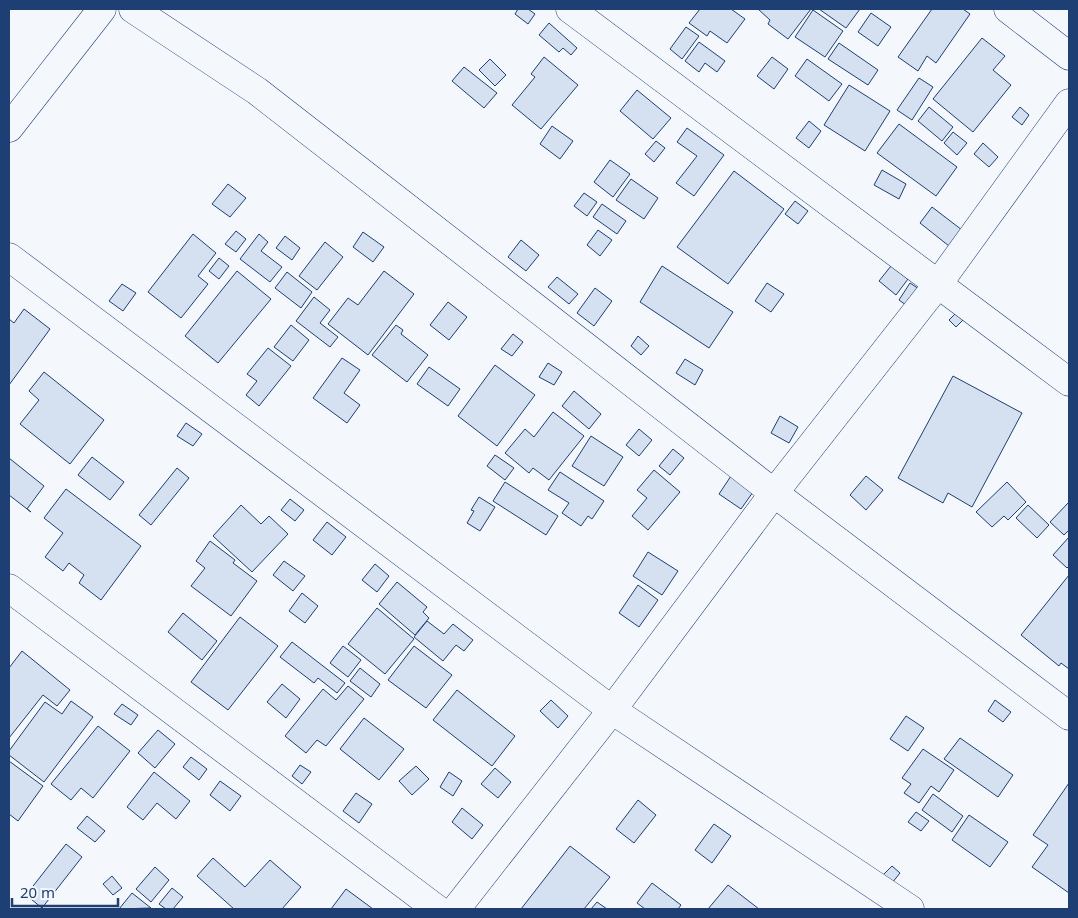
<svg xmlns="http://www.w3.org/2000/svg" width="1078" height="918" font-family="'Noto Sans',sans-serif">
<style>
.building{fill:#d5e0f0;stroke:#1d3f73}
.lines{fill:none;stroke-linecap:round;stroke-linejoin:round}
.street-casing{stroke:#1d3f73;stroke-width:29}
.street{stroke:#f4f7fb;stroke-width:28}
</style>
<rect width="100%" height="100%" fill="#f4f7fb"/>
<g class="building">
<polygon points="518,9 528,9 535,14 528,24 515,14"/>
<polygon points="700,9 731,9 745,19 727,43 710,31 707,36 689,23"/>
<polygon points="758,9 811,9 788,39 768,24 770,20"/>
<polygon points="819,9 860,9 846,28"/>
<polygon points="932,9 963,9 970,14 936,63 927,56 918,71 898,57"/>
<polygon points="813,10 843,31 825,57 795,37"/>
<polygon points="871,13 891,27 878,46 858,32"/>
<polygon points="549,23 577,48 571,55 563,48 559,52 539,35"/>
<polygon points="686,27 699,36 682,59 670,49"/>
<polygon points="982,38 1005,56 993,70 1011,85 973,132 933,99"/>
<polygon points="699,42 725,61 717,72 705,63 699,72 685,61"/>
<polygon points="839,43 878,70 868,85 828,59"/>
<polygon points="544,57 578,85 541,129 512,105 535,77 531,74"/>
<polygon points="772,57 788,69 774,89 757,76"/>
<polygon points="490,59 506,75 495,86 479,70"/>
<polygon points="807,59 842,84 829,101 795,76"/>
<polygon points="464,67 497,93 484,108 452,81"/>
<polygon points="919,78 933,87 912,120 897,110"/>
<polygon points="849,85 890,111 865,151 824,125"/>
<polygon points="637,90 671,118 653,139 620,111"/>
<polygon points="929,107 953,127 942,141 918,121"/>
<polygon points="1020,107 1029,115 1022,125 1012,117"/>
<polygon points="809,121 821,131 809,148 796,138"/>
<polygon points="899,124 957,167 936,196 877,153"/>
<polygon points="552,126 573,141 560,159 540,144"/>
<polygon points="687,128 724,155 694,196 676,183 697,156 677,142"/>
<polygon points="953,132 967,143 957,155 944,143"/>
<polygon points="656,141 665,148 654,162 645,154"/>
<polygon points="983,143 998,157 989,167 974,154"/>
<polygon points="610,160 630,174 613,197 594,182"/>
<polygon points="882,170 906,184 899,199 874,185"/>
<polygon points="734,171 784,209 728,284 677,247"/>
<polygon points="631,179 658,198 644,219 616,200"/>
<polygon points="228,184 246,198 230,217 212,204"/>
<polygon points="584,193 597,202 587,216 574,206"/>
<polygon points="795,201 808,211 798,224 785,214"/>
<polygon points="602,204 626,221 617,234 593,217"/>
<polygon points="932,207 962,230 949,246 920,223"/>
<polygon points="598,230 612,240 600,256 587,245"/>
<polygon points="236,231 246,239 236,252 225,244"/>
<polygon points="363,232 384,247 373,262 353,247"/>
<polygon points="193,234 216,253 198,276 208,284 181,318 148,292"/>
<polygon points="259,234 268,242 261,251 282,267 270,282 240,259"/>
<polygon points="285,236 300,248 292,260 276,248"/>
<polygon points="521,240 539,255 526,271 508,257"/>
<polygon points="325,242 343,257 317,290 299,276"/>
<polygon points="219,258 229,266 219,279 209,271"/>
<polygon points="662,266 733,312 709,348 640,302"/>
<polygon points="891,266 908,279 896,295 879,281"/>
<polygon points="237,271 271,299 218,363 185,336"/>
<polygon points="384,271 414,294 368,355 328,324 348,298 358,305"/>
<polygon points="287,272 312,292 301,308 275,288"/>
<polygon points="557,277 578,294 569,304 548,287"/>
<polygon points="767,283 784,294 771,312 755,301"/>
<polygon points="910,283 922,291 910,308 899,300"/>
<polygon points="122,284 136,293 123,311 109,301"/>
<polygon points="595,288 612,301 594,326 577,313"/>
<polygon points="314,297 330,310 320,323 338,337 330,347 296,321"/>
<polygon points="448,302 467,317 449,340 430,325"/>
<polygon points="24,309 50,329 9,385 9,319 14,323"/>
<polygon points="957,312 964,319 956,327 949,320"/>
<polygon points="291,325 309,340 293,361 274,347"/>
<polygon points="396,325 403,330 401,334 428,355 407,382 372,355"/>
<polygon points="513,334 523,342 512,356 501,349"/>
<polygon points="638,336 649,346 641,355 631,346"/>
<polygon points="268,348 291,366 259,406 246,395 257,381 247,374"/>
<polygon points="342,358 360,370 344,393 360,405 347,423 313,398"/>
<polygon points="685,359 703,370 695,385 676,373"/>
<polygon points="548,363 562,372 554,385 539,377"/>
<polygon points="495,365 535,395 497,446 458,416"/>
<polygon points="429,367 460,389 448,406 417,384"/>
<polygon points="44,372 104,420 70,464 20,424 39,400 29,391"/>
<polygon points="953,376 1022,413 972,507 948,493 943,503 898,478"/>
<polygon points="574,391 601,414 589,429 562,406"/>
<polygon points="553,412 584,436 549,480 533,468 529,473 505,453 525,429 534,437"/>
<polygon points="780,416 798,427 789,443 771,433"/>
<polygon points="186,423 202,434 193,446 177,436"/>
<polygon points="639,429 652,440 639,456 626,445"/>
<polygon points="591,436 623,457 604,486 572,466"/>
<polygon points="673,449 684,458 670,475 659,466"/>
<polygon points="495,455 514,468 505,480 487,466"/>
<polygon points="92,457 124,482 110,500 78,475"/>
<polygon points="9,458 44,486 27,509 31,512 9,495"/>
<polygon points="177,468 189,478 151,525 139,515"/>
<polygon points="654,470 680,492 648,530 632,516 647,498 637,490"/>
<polygon points="560,472 604,501 592,519 588,516 581,526 562,513 569,503 548,490"/>
<polygon points="731,476 753,492 741,509 719,494"/>
<polygon points="866,476 883,490 866,510 850,495"/>
<polygon points="505,482 558,516 546,535 493,501"/>
<polygon points="1007,482 1026,502 1008,520 1004,516 992,527 976,512"/>
<polygon points="66,489 141,546 101,600 79,583 84,575 69,563 63,571 45,557 63,533 44,518"/>
<polygon points="479,497 495,507 480,531 467,523 474,511 471,510"/>
<polygon points="290,499 304,510 295,521 281,510"/>
<polygon points="1069,502 1069,530 1064,535 1050,522"/>
<polygon points="241,505 261,524 269,516 288,534 252,572 213,536"/>
<polygon points="1028,505 1049,525 1037,538 1016,518"/>
<polygon points="327,522 346,537 332,555 313,540"/>
<polygon points="1069,537 1069,566 1067,568 1053,555"/>
<polygon points="210,541 235,560 233,563 257,581 231,616 191,586 205,568 196,561"/>
<polygon points="648,552 678,571 662,595 633,576"/>
<polygon points="284,561 305,576 293,591 273,575"/>
<polygon points="375,564 389,576 377,592 362,580"/>
<polygon points="1069,575 1069,669 1061,663 1059,666 1021,635"/>
<polygon points="397,582 427,607 423,612 429,618 415,635 379,604"/>
<polygon points="638,585 658,600 639,627 619,613"/>
<polygon points="302,593 318,606 305,623 289,611"/>
<polygon points="377,608 414,639 385,674 348,644"/>
<polygon points="183,613 217,641 202,660 168,632"/>
<polygon points="240,617 278,646 228,710 191,682"/>
<polygon points="427,621 444,634 453,624 473,640 464,651 456,645 443,661 414,637"/>
<polygon points="292,642 345,683 337,693 318,678 314,683 280,657"/>
<polygon points="343,646 361,660 348,677 330,663"/>
<polygon points="414,646 452,675 426,708 388,680"/>
<polygon points="22,651 70,690 57,706 43,695 9,738 9,668"/>
<polygon points="360,668 380,684 371,697 350,681"/>
<polygon points="282,684 300,699 286,718 267,702"/>
<polygon points="348,686 364,699 326,746 317,740 306,753 285,736 323,689 336,700"/>
<polygon points="457,690 515,736 492,766 433,720"/>
<polygon points="551,700 568,716 558,728 540,711"/>
<polygon points="995,700 1011,712 1003,722 988,711"/>
<polygon points="71,701 93,717 44,782 9,755 9,751 45,702 62,714"/>
<polygon points="122,704 138,715 131,725 114,714"/>
<polygon points="906,716 924,728 908,751 890,739"/>
<polygon points="364,718 404,749 379,780 340,749"/>
<polygon points="98,726 130,751 93,798 81,788 71,800 51,784"/>
<polygon points="158,730 175,744 155,768 138,753"/>
<polygon points="960,738 1013,775 998,797 944,759"/>
<polygon points="923,749 954,770 939,792 931,786 919,803 904,793 911,784 902,778"/>
<polygon points="191,757 207,769 199,780 183,767"/>
<polygon points="9,761 43,786 18,821 9,814"/>
<polygon points="300,765 311,772 302,784 292,776"/>
<polygon points="416,766 429,779 412,795 399,781"/>
<polygon points="495,768 511,782 498,798 481,784"/>
<polygon points="154,772 190,801 176,819 157,803 143,820 127,807"/>
<polygon points="449,772 462,781 453,796 440,787"/>
<polygon points="220,781 241,796 230,811 210,795"/>
<polygon points="1069,783 1069,893 1032,867 1048,845 1033,835"/>
<polygon points="356,793 372,804 359,823 343,811"/>
<polygon points="933,794 963,816 952,832 922,810"/>
<polygon points="638,800 656,815 634,843 616,829"/>
<polygon points="462,808 483,825 472,839 452,822"/>
<polygon points="916,812 929,821 921,831 908,822"/>
<polygon points="969,815 1008,842 990,867 952,840"/>
<polygon points="87,816 105,831 95,842 77,828"/>
<polygon points="714,824 731,836 712,863 695,850"/>
<polygon points="66,844 82,857 42,908 26,895"/>
<polygon points="570,846 610,877 584,909 521,909"/>
<polygon points="213,858 245,887 270,860 301,887 282,909 234,909 197,876"/>
<polygon points="892,866 900,873 892,883 883,875"/>
<polygon points="155,867 169,880 151,902 136,889"/>
<polygon points="112,876 122,888 113,895 103,884"/>
<polygon points="652,883 681,905 678,909 645,909 637,903"/>
<polygon points="728,885 759,909 708,909"/>
<polygon points="172,888 183,897 173,909 166,909 159,904"/>
<polygon points="346,889 373,909 331,909"/>
<polygon points="132,893 151,908 119,909"/>
<polygon points="597,902 607,909 591,909"/>
</g>
<g class="lines">
<defs>
<g id="street">
<polyline points="133,9 257,91 774,493 1069,716"/>
<polyline points="570,9 1069,382"/>
<polyline points="1008,9 1069,56"/>
<polyline points="9,128 102,9"/>
<polyline points="9,257 612,710 910,909"/>
<polyline points="9,588 437,909"/>
<polyline points="456,909 612,710 774,493 938,284 1069,103"/>
</g>
</defs>
<use href="#street" class="street-casing"/>
<use href="#street" class="street"/>
</g>
<rect width="1078" height="918" fill="none" stroke="#1d3f73" stroke-width="20"/>
<path d="M12 898v8h106v-8" fill="none" stroke="#1d3f73" stroke-width="2.5"/>
<text x="20" y="898" font-size="15" fill="#1d3f73" stroke="#f4f7fb" stroke-width="4" paint-order="stroke">20 m</text>
</svg>
